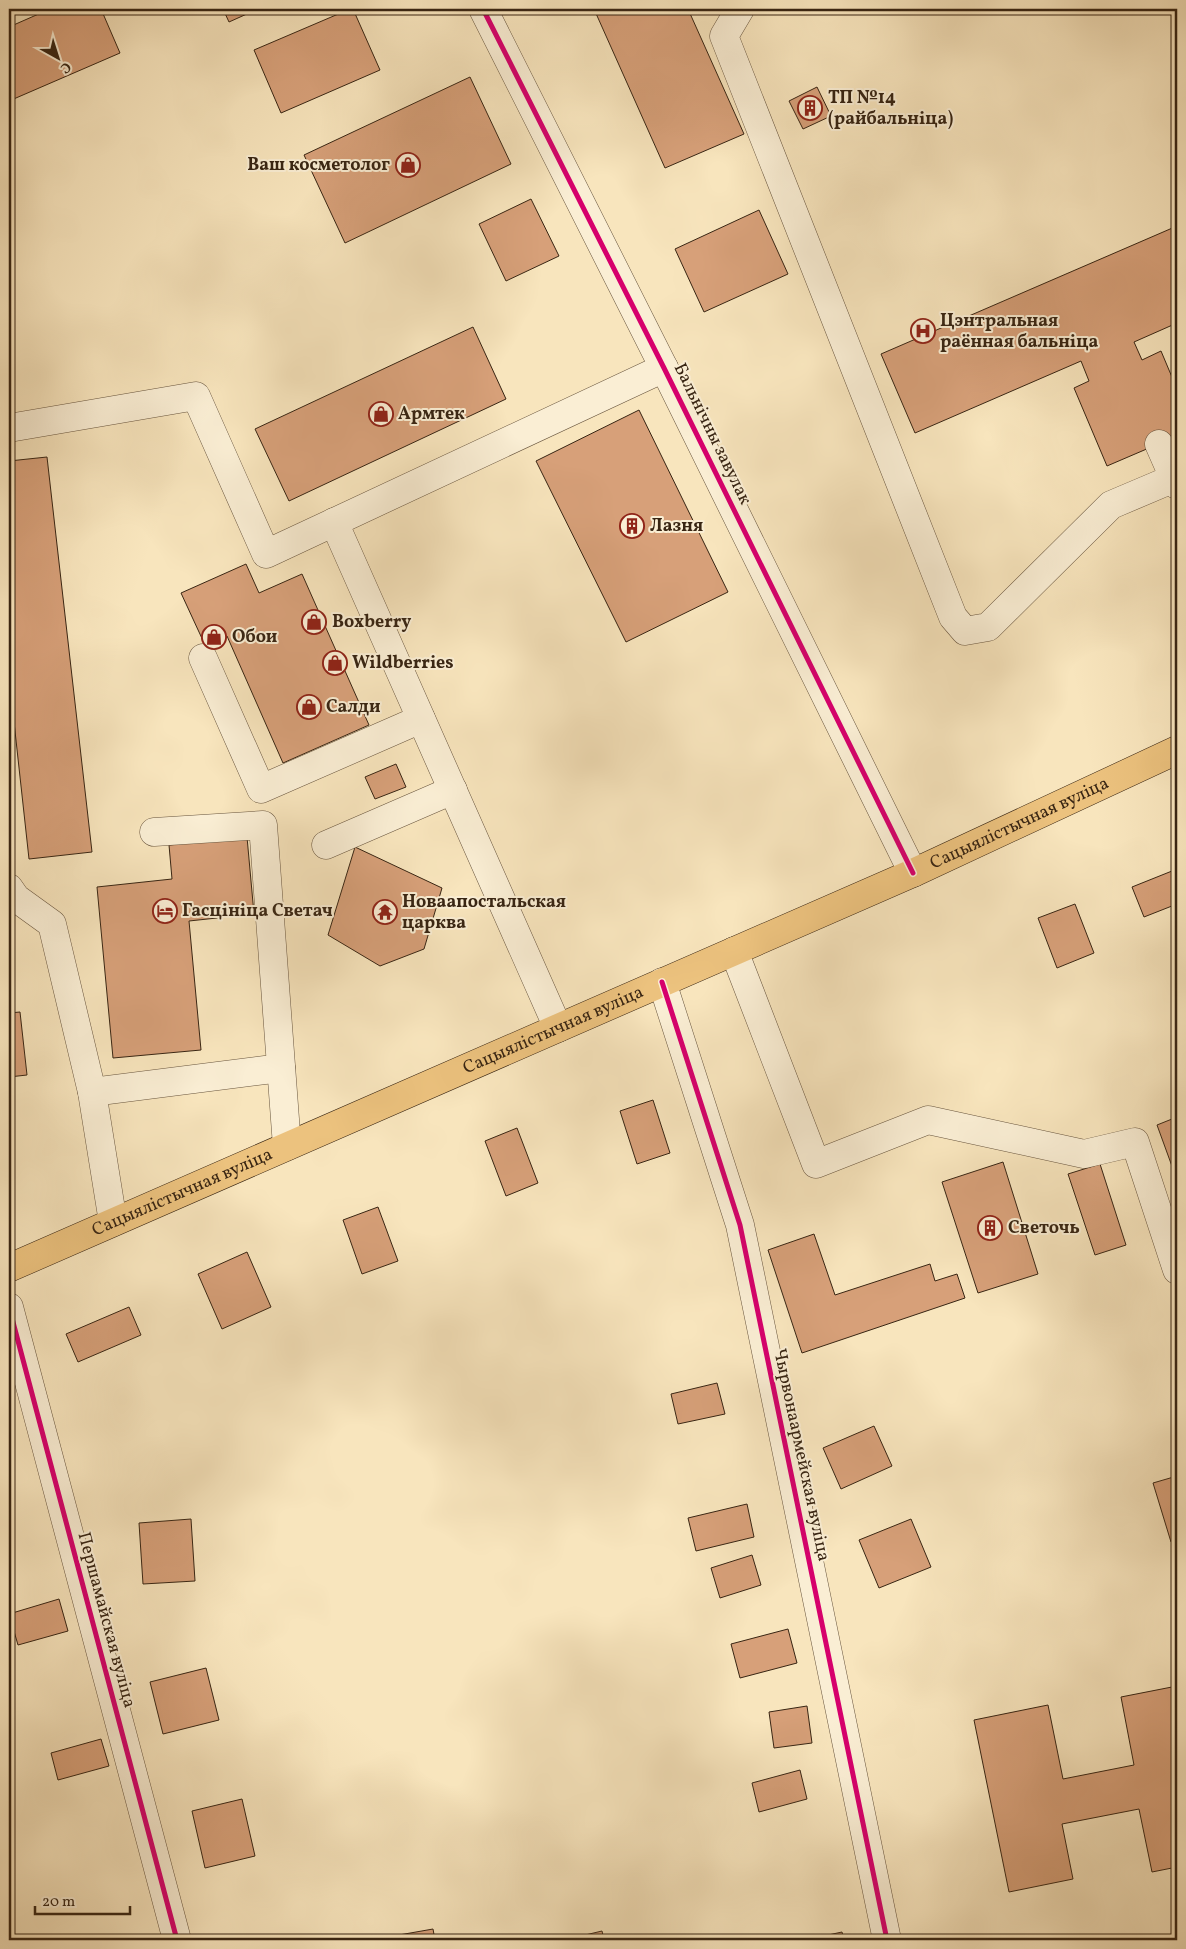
<svg xmlns="http://www.w3.org/2000/svg" width="1186" height="1949" font-family="Vollkorn,serif">
<style>
.building{fill:#d7a079;stroke:#382513}
.lines{fill:none;stroke-linecap:round;stroke-linejoin:round}
.minor-casing{stroke:#68553e;stroke-width:29}
.major-casing{stroke:#382513;stroke-width:29}
.minor{stroke:#faeed4;stroke-width:28}
.major{stroke:#ecc27e;stroke-width:28}
.cycleway-casing{stroke:#faeed4;stroke-width:8}
.cycleway{stroke:#d6006c;stroke-width:5}
.labels{text-anchor:middle;dominant-baseline:central;stroke-width:4;stroke-linejoin:round;paint-order:stroke}
.poi-label{font-size:18px;font-weight:bold;fill:#382513;stroke:#faeed4;text-anchor:start}
.street-label{font-size:18px;fill:#382513;stroke:#faeed4}
</style>
<rect width="100%" height="100%" fill="#f8e5bd"/>
<filter id="stains"><feTurbulence type="fractalNoise" baseFrequency=".004" numOctaves="4"/><feColorMatrix values="0 0 0 0 .2 0 0 0 0 .09 0 0 0 0 .02 0 0 0 .5 -.17"/></filter>
<radialGradient id="worn" r=".72"><stop offset=".6" stop-color="#630" stop-opacity="0"/><stop offset="1" stop-color="#630" stop-opacity=".3"/></radialGradient>
<g class="building">
<polygon points="50,9 101,9 120,53 9,101 9,27"/>
<polygon points="223,9 258,9 229,22"/>
<polygon points="350,9 353,9 380,70 281,113 254,50"/>
<polygon points="594,9 688,9 744,134 665,168"/>
<polygon points="470,77 511,164 345,243 304,155"/>
<polygon points="817,87 831,116 803,129 789,101"/>
<polygon points="531,199 559,256 506,281 479,224"/>
<polygon points="759,210 788,274 704,312 675,249"/>
<polygon points="1177,226 1177,323 1134,342 1142,360 1161,351 1177,389 1177,436 1107,466 1074,388 1089,381 1081,361 915,433 881,354"/>
<polygon points="473,327 506,399 289,501 255,429"/>
<polygon points="639,410 728,592 626,642 536,461"/>
<polygon points="47,457 92,852 29,859 14,722 9,723 9,461"/>
<polygon points="246,564 259,593 302,574 369,725 283,763 227,636 205,645 181,593"/>
<polygon points="396,764 406,787 375,799 365,777"/>
<polygon points="247,837 254,914 189,921 201,1050 113,1058 97,887 172,879 169,845"/>
<polygon points="355,847 442,888 424,949 380,966 328,935"/>
<polygon points="1177,869 1177,904 1144,917 1132,887"/>
<polygon points="1075,904 1094,953 1057,968 1038,918"/>
<polygon points="20,1012 27,1075 9,1077 9,1013"/>
<polygon points="653,1100 670,1153 637,1164 620,1111"/>
<polygon points="1177,1117 1177,1180 1157,1125"/>
<polygon points="517,1128 538,1183 506,1196 485,1141"/>
<polygon points="1003,1162 1038,1274 978,1293 942,1182"/>
<polygon points="1100,1164 1126,1245 1095,1255 1068,1174"/>
<polygon points="378,1207 398,1261 362,1274 343,1220"/>
<polygon points="814,1234 835,1295 930,1264 935,1281 957,1274 965,1298 802,1353 768,1250"/>
<polygon points="247,1252 271,1307 222,1329 198,1274"/>
<polygon points="129,1307 141,1335 78,1362 66,1334"/>
<polygon points="717,1383 725,1414 678,1424 671,1394"/>
<polygon points="874,1426 892,1466 841,1489 823,1448"/>
<polygon points="1177,1476 1177,1540 1171,1542 1153,1483"/>
<polygon points="747,1504 754,1537 696,1551 688,1518"/>
<polygon points="191,1519 195,1581 143,1584 139,1523"/>
<polygon points="911,1519 931,1567 879,1588 859,1540"/>
<polygon points="752,1555 761,1585 720,1598 711,1568"/>
<polygon points="59,1599 68,1631 18,1645 9,1614"/>
<polygon points="788,1629 797,1663 740,1678 731,1644"/>
<polygon points="206,1668 219,1720 163,1734 150,1682"/>
<polygon points="1177,1686 1177,1867 1152,1872 1139,1809 1062,1824 1073,1879 1009,1892 974,1720 1048,1705 1063,1779 1134,1765 1121,1697"/>
<polygon points="807,1706 812,1743 774,1748 769,1712"/>
<polygon points="101,1739 109,1766 58,1780 51,1753"/>
<polygon points="800,1770 807,1799 759,1812 752,1783"/>
<polygon points="242,1799 255,1856 205,1868 192,1811"/>
<polygon points="433,1929 435,1940 382,1940 382,1938"/>
<polygon points="602,1931 604,1940 564,1940"/>
<polygon points="842,1932 844,1940 805,1940"/>
</g>
<g class="lines">
<defs>
<g id="minor">
<polyline points="483,9 664,368 913,873"/>
<polyline points="740,9 724,36 953,617 965,631 988,627 1111,505 1177,477"/>
<polyline points="9,428 196,396 266,554 664,368"/>
<polyline points="1159,444 1177,485"/>
<polyline points="334,522 558,1028"/>
<polyline points="203,658 261,789 421,719"/>
<polyline points="154,832 263,825 287,1146"/>
<polyline points="326,845 453,790"/>
<polyline points="9,888 16,898 52,924 92,1092 113,1222"/>
<polyline points="734,951 816,1164 928,1120 1084,1154 1135,1142 1177,1270"/>
<polyline points="662,982 740,1225 887,1940"/>
<polyline points="92,1092 281,1068"/>
<polyline points="9,1307 177,1940"/>
</g>
<g id="major">
<path id="s1" d="M9 1268 913 873 1177 750"/>
</g>
</defs>
<use href="#minor" class="minor-casing"/>
<use href="#major" class="major-casing"/>
<use href="#minor" class="minor"/>
<use href="#major" class="major"/>
<defs>
<g id="cycleway">
<polyline points="483,9 664,368 913,873"/>
<polyline points="662,982 740,1225 887,1940"/>
<polyline points="9,1307 177,1940"/>
</g>
</defs>
<use href="#cycleway" class="cycleway-casing"/>
<use href="#cycleway" class="cycleway"/>
</g>
<defs>
<symbol id="building-ring" viewBox="-11 -11 22 22"><circle r="9.5" fill="#faeed4" stroke="#8f2418" stroke-width="1.5"/><path d="M-4-6H4V6H1V3H-1V6H-4ZM-2.5-4.3h1.7v1.8h-1.7ZM.8-4.3h1.7v1.8H.8ZM-2.5-1h1.7V.8h-1.7ZM.8-1h1.7V.8H.8Z" fill="#8f2418"/></symbol>
<symbol id="shop-ring" viewBox="-11 -11 22 22"><circle r="9.5" fill="#faeed4" stroke="#8f2418" stroke-width="1.5"/><path d="M-5-2.5h2.3a2.7 3.5 0 0 1 5.4 0H5L5.5 6h-11ZM-1.5-2.5h3a1.5 2.3 0 0 0-3 0Z" fill="#8f2418"/></symbol>
<symbol id="hospital-ring" viewBox="-11 -11 22 22"><circle r="9.5" fill="#faeed4" stroke="#8f2418" stroke-width="1.5"/><path d="M-5-5h3v3.5h4V-5h3V5h-3V1.5h-4V5h-3Z" fill="#8f2418"/></symbol>
<symbol id="hotel-ring" viewBox="-11 -11 22 22"><circle r="9.5" fill="#faeed4" stroke="#8f2418" stroke-width="1.5"/><path d="M-6-4.5h1.5V1H6V5H4.5V3h-9V5H-6ZM-4 0a1.8 1.8 0 1 1 3.6 0ZM.5 0V-2.5h3Q6-2.5 6 0Z" fill="#8f2418"/></symbol>
<symbol id="temple-ring" viewBox="-11 -11 22 22"><circle r="9.5" fill="#faeed4" stroke="#8f2418" stroke-width="1.5"/><path d="M0-6L5-2H3V0L6.5 2.5H4V6H1.5V3h-3V6H-4V2.5H-6.5L-3 0V-2H-5Z" fill="#8f2418"/></symbol>
</defs>
<g fill-rule="evenodd">
<use href="#building-ring" x="796" y="94" width="28" height="28"/>
<use href="#shop-ring" x="394" y="151" width="28" height="28"/>
<use href="#hospital-ring" x="909" y="317" width="28" height="28"/>
<use href="#shop-ring" x="367" y="400" width="28" height="28"/>
<use href="#building-ring" x="618" y="512" width="28" height="28"/>
<use href="#shop-ring" x="300" y="608" width="28" height="28"/>
<use href="#shop-ring" x="200" y="623" width="28" height="28"/>
<use href="#shop-ring" x="321" y="649" width="28" height="28"/>
<use href="#shop-ring" x="295" y="693" width="28" height="28"/>
<use href="#hotel-ring" x="151" y="897" width="28" height="28"/>
<use href="#temple-ring" x="371" y="898" width="28" height="28"/>
<use href="#building-ring" x="976" y="1214" width="28" height="28"/>
</g>
<g class="labels">
<g class="poi-label">
<text x="828" y="98">ТП №14<tspan x="828" dy="21">(райбальніца)</tspan></text>
<text x="390" y="165" text-anchor="end">Ваш косметолог</text>
<text x="940" y="321">Цэнтральная<tspan x="940" dy="21">раённая бальніца</tspan></text>
<text x="398" y="414">Армтек</text>
<text x="650" y="526">Лазня</text>
<text x="332" y="622">Boxberry</text>
<text x="232" y="637">Обои</text>
<text x="352" y="663">Wildberries</text>
<text x="326" y="707">Салди</text>
<text x="402" y="902">Новаапостальская<tspan x="402" dy="21">царква</tspan></text>
<text x="182" y="911">Гасцініца Светач</text>
<text x="1008" y="1228">Светочь</text>
</g>
<g class="street-label">
<text transform="translate(712 434) rotate(64)">Бальнічны завулак</text>
<text stroke="none"><textPath href="#s1" startOffset="1104">Сацыялістычная вуліца</textPath></text>
<text stroke="none"><textPath href="#s1" startOffset="594">Сацыялістычная вуліца</textPath></text>
<text stroke="none"><textPath href="#s1" startOffset="189">Сацыялістычная вуліца</textPath></text>
<text transform="translate(801 1455) rotate(78)">Чырвонаармейская вуліца</text>
<text transform="translate(106 1620) rotate(75)">Першамайская вуліца</text>
</g>
</g>
<rect width="1186" height="1949" fill="none" stroke="#f8e5bd" stroke-width="30"/>
<rect x="10" y="10" width="1166" height="1929" fill="none" stroke="#382513" stroke-width="2.5"/>
<rect x="15" y="15" width="1156" height="1919" fill="none" stroke="#382513"/>
<g transform="translate(58 58) rotate(141)" stroke="#faeed4" stroke-width="4" paint-order="stroke">
<path d="M0-4L9 19L0 12L-9 19Z" fill="#382513"/>
<text y="-8" font-size="14" font-weight="bold" text-anchor="middle" fill="#382513">С</text>
</g>
<path d="M35 1906v8h95v-8" fill="none" stroke="#382513" stroke-width="2.5"/>
<text x="42" y="1906" font-size="15" fill="#382513" stroke="#faeed4" stroke-width="4" paint-order="stroke">20 m</text>
<rect width="100%" height="100%" filter="url(#stains)"/>
<rect width="100%" height="100%" fill="url(#worn)"/>
</svg>
